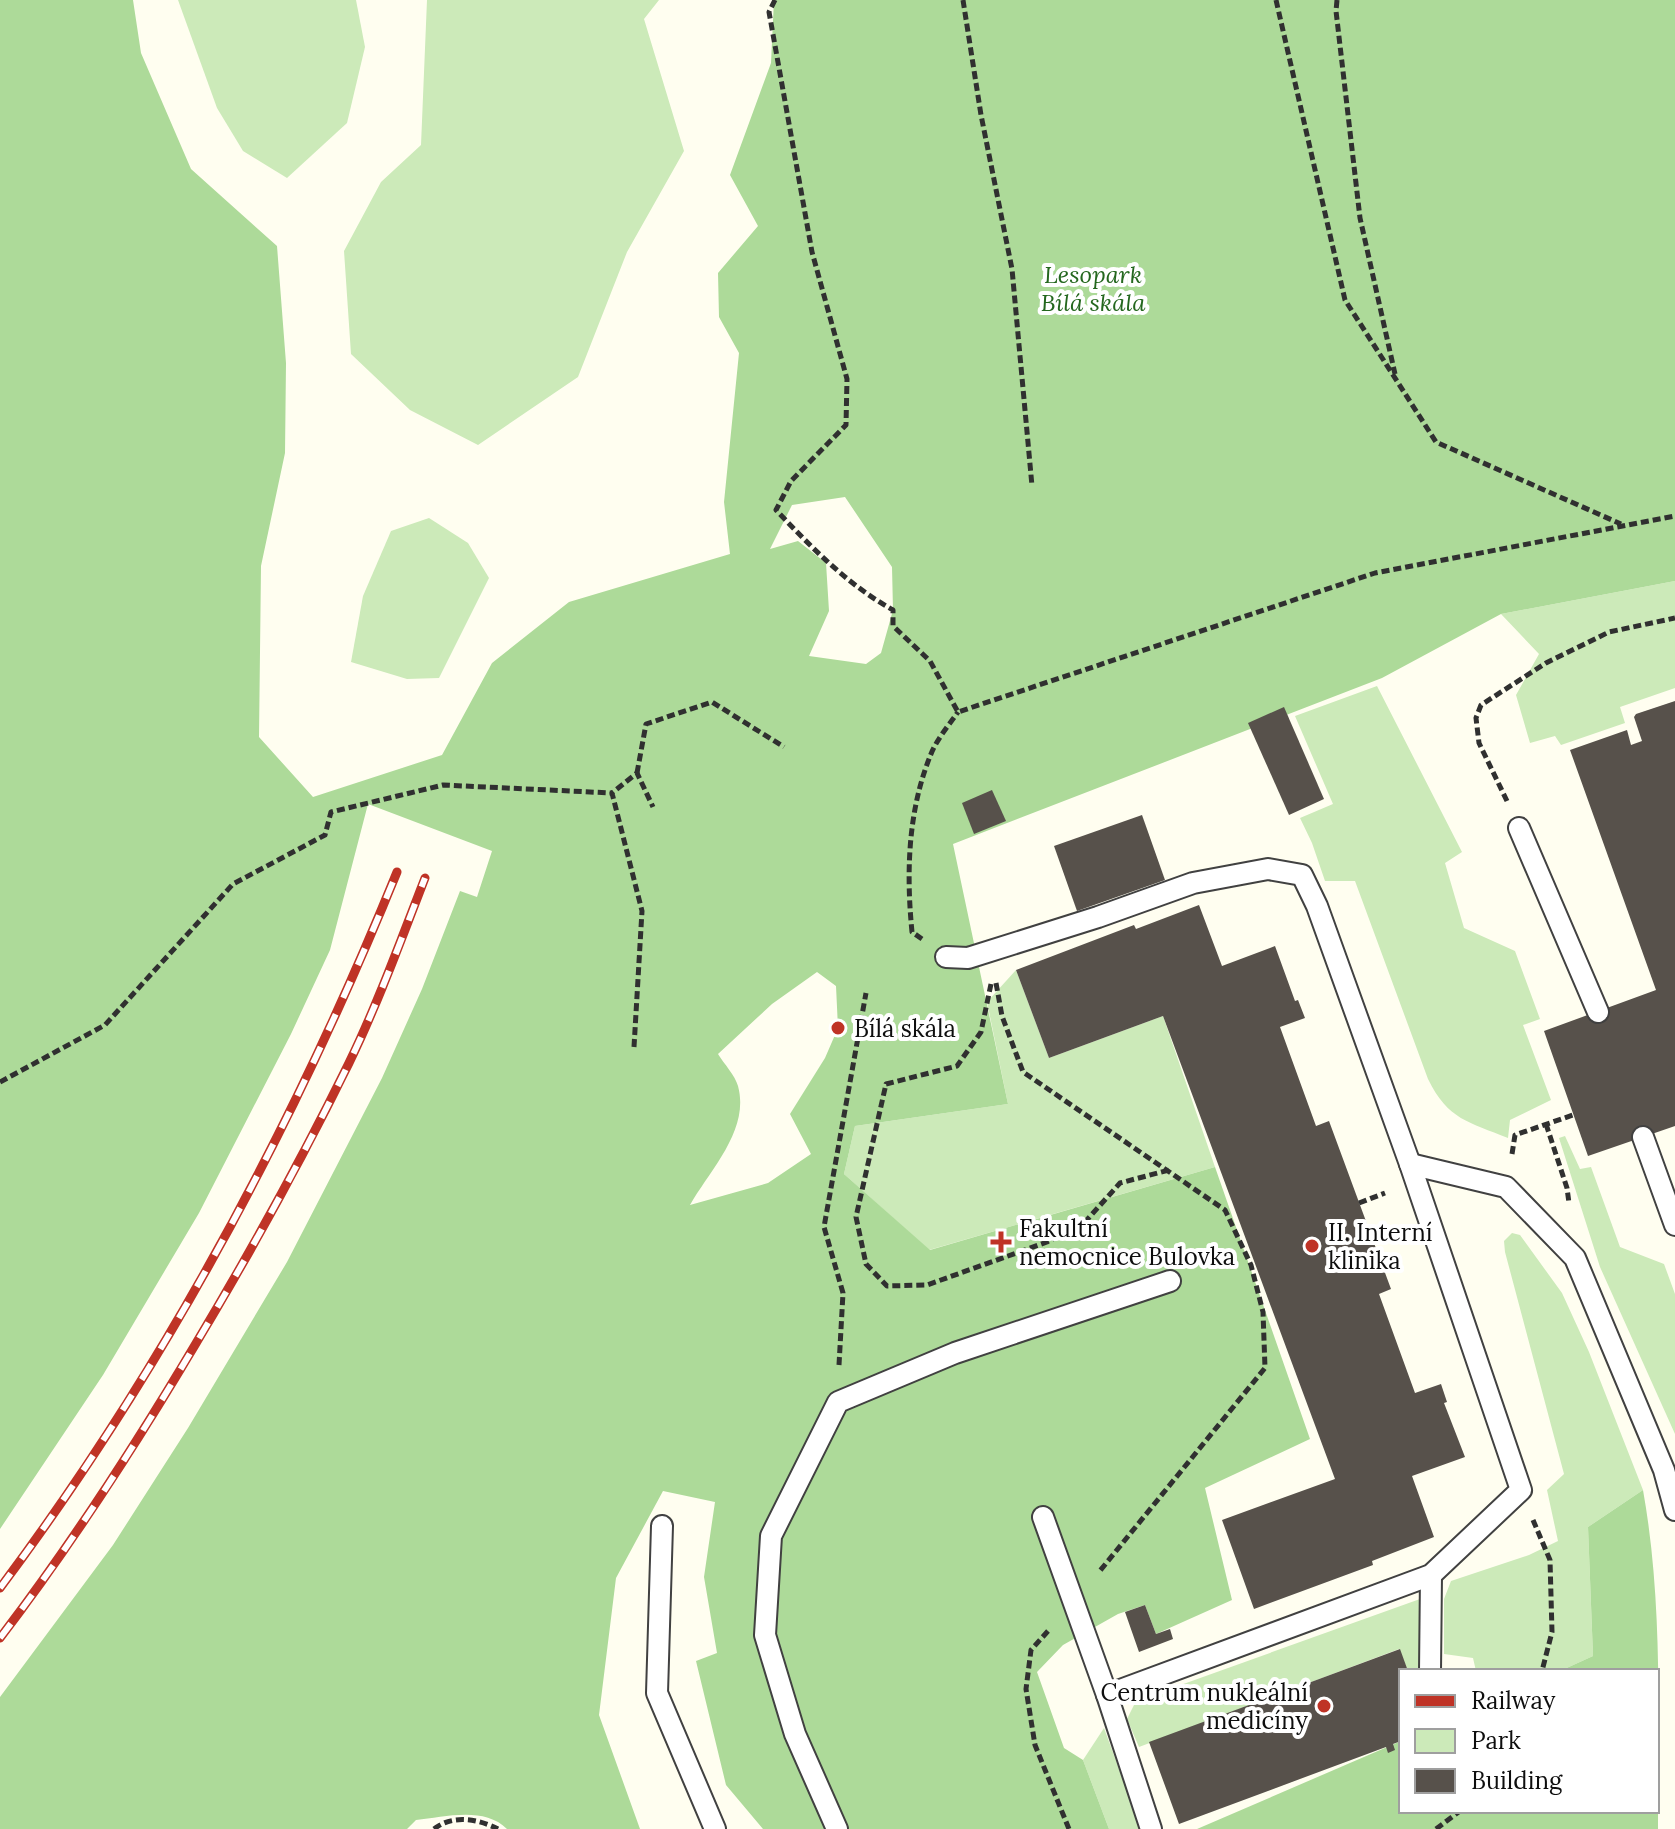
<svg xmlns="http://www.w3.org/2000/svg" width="1675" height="1829" font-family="Lora,serif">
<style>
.green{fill:#cceab9}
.forest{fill:#adda99;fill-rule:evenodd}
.building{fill:#57514b}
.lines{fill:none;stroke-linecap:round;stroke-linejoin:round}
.service-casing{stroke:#414141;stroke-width:24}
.path{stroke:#303030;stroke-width:5;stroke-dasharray:8 4;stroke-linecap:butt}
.service{stroke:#fff;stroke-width:20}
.rail-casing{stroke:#bf3326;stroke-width:9}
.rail{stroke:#fff;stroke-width:6;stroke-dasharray:18;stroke-linecap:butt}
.poi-dot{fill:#bf3326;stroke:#fff;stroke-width:3}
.labels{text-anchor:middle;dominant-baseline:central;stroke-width:8;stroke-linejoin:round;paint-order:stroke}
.park-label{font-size:24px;font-style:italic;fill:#24671e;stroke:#fff}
.poi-label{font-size:24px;fill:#0e0e0e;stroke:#fff;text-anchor:start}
</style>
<rect width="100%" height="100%" fill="#fffef0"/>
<g class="green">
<polygon points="178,0 356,0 365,47 347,123 287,178 243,151 217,108"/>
<polygon points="427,0 659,0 644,19 684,151 627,252 578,377 478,445 410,410 351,354 344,251 381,182 421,145"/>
<polygon points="429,518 468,543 489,578 439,678 407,679 351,662 363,596 391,531"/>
<polygon points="1675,581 1675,688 1620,707 1625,723 1561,745 1555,736 1530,743 1516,695 1539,654 1501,614"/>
<path d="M1377 686 1462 852 1445 863 1464 928 1515 951 1540 1019 1523 1025 1551 1100 1510 1120 1508 1138C1469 1122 1448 1120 1428 1079L1355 881H1325L1312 843 1300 818 1333 804 1295 716Z"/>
<polygon points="1016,970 1049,1058 1163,1016 1215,1167 929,1250 844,1174 855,1126 1008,1104 987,1002"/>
<polygon points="1565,1136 1580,1169 1591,1167 1620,1247 1664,1264 1675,1294 1675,1434 1600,1267 1559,1138"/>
<polygon points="1512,1233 1520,1235 1562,1293 1589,1352 1643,1490 1588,1527 1593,1656 1560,1671 1476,1671 1473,1658 1444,1654 1444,1599 1451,1581 1529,1555 1558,1541 1547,1490 1564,1474 1505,1252 1504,1241"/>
<polygon points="1420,1599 1419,1671 1408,1671 1399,1649 1139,1747 1127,1719 1136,1701"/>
<polygon points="1104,1728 1141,1829 1109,1829 1083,1760"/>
</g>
<g class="forest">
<path d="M0 0H133L141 53 191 169 277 246 286 363 285 453 261 566 259 737 313 797 442 755 492 663 569 602 730 554 724 502 739 353 719 317 718 273 758 226 730 175 771 63 774 0H1675V581L1501 614 1382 678 953 844 1008 1104 855 1126 844 1174 930 1250 1215 1167 1310 1439 1205 1488 1232 1600 1156 1634 1145 1605 1118 1614 1063 1645 1037 1672 1064 1748 1083 1760 1109 1829H763L726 1785 696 1661 717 1653 704 1577 715 1502 663 1491 616 1578 599 1715 640 1829H507C484 1806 445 1817 416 1820L407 1829H0V1697L113 1545 188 1428 287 1262 382 1078 422 989 460 891 477 897 492 851 368 804 330 950 291 1034 199 1213 103 1375 0 1529ZM845 497 892 567 893 610 881 653 866 664 809 656 829 611 826 563 798 541 770 549 792 505ZM817 972 836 986 838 1028 825 1058 790 1114 811 1154 768 1183 690 1205C710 1170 750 1130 738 1086 735 1075 724 1064 718 1054L772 1004Z"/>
<path d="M1643 1490C1663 1602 1658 1716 1658 1829H1197L1401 1741V1811H1657V1671H1560L1593 1656 1588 1527Z"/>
</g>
<g class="building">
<polygon points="1675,701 1675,1126 1588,1156 1544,1031 1656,990 1570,750 1627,730 1631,745 1642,741 1634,717 1636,714"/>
<polygon points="1284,707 1324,799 1289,815 1248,723"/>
<polygon points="992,790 1006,821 974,834 962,803"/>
<polygon points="1142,815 1165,880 1077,911 1054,846"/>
<polygon points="1199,905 1222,966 1275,946 1295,1001 1298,1000 1305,1018 1280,1027 1316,1126 1329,1121 1391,1289 1379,1294 1415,1393 1441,1384 1447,1402 1444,1403 1465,1457 1412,1476 1434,1537 1372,1561 1373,1565 1254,1609 1222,1520 1335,1479 1163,1016 1049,1058 1016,970 1134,925 1136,929"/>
<polygon points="1145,1605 1156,1634 1170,1629 1173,1639 1139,1652 1125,1612"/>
<polygon points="1400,1649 1408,1671 1401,1671 1401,1741 1393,1744 1395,1750 1388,1753 1386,1747 1179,1824 1149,1742"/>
</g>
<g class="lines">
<defs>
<g id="service">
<polyline points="1519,828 1598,1012"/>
<polyline points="946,957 968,958 1098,917 1193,883 1268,869 1302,875 1317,906 1410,1164 1521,1490 1431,1575 1107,1695 1151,1829"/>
<polyline points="1643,1137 1675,1225"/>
<polyline points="1410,1164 1506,1187 1575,1258 1664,1470 1675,1510"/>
<polyline points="1043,1517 1107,1695"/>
<polyline points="662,1526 657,1693 715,1829"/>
<polyline points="1430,1671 1431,1575"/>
<polyline points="837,1829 795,1734 765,1635 771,1536 838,1402 955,1353 1170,1281"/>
</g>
</defs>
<use href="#service" class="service-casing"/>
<g class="path">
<path d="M775 0 769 12 812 252 847 379 846 425 791 481 776 510C812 548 848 585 893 610V626L930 661 958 712 1375 573 1675 516"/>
<polyline points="963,0 981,115 1012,269 1032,486"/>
<polyline points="1276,0 1345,300 1436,442 1621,524"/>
<polyline points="1337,0 1336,11 1360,218 1395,374"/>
<polyline points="637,773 646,724 712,702 784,747"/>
<polyline points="1507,801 1479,743 1476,718 1481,705 1546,663 1609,632 1675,618"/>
<path d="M922 939 912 932C906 872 908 810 931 754 937 739 949 725 958 712"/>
<polyline points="996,983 1002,1016 1023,1072 1225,1210 1251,1265 1263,1312 1265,1368 1099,1572"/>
<polyline points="991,984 981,1032 957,1066 886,1084 856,1217 866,1264 887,1286 927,1285 1047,1242 1085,1222 1120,1183 1169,1170"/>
<polyline points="634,1047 642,911 612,793 637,773 653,807"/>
<polyline points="0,1082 105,1025 233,884 325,835 331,812 443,785 612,793"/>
<polyline points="1546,1124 1567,1188 1569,1203"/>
<polyline points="1512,1154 1515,1135 1573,1115"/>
<polyline points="1359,1203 1385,1193"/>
<polyline points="839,1365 843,1293 824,1227 866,993"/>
<polyline points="1533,1520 1550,1560 1552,1632 1542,1671"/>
<polyline points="1048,1631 1031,1650 1026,1689 1035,1745 1069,1829"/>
<path d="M434 1829C453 1814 478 1819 498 1829"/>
<polyline points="1436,1829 1460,1811"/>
</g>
<use href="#service" class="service"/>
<defs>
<g id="rail">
<path d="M0 1588C164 1369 294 1125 397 872"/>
<path d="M0 1638C71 1545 135 1446 195 1345 250 1253 302 1159 349 1063 378 1003 401 940 425 878"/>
</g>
</defs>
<use href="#rail" class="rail-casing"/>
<use href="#rail" class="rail"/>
</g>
<g class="poi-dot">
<circle cx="838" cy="1028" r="8"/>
<path d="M997 1230h8v8h8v8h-8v8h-8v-8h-8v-8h8z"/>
<circle cx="1312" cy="1246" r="8"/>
<circle cx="1324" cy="1706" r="8"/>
</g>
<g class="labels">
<g class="park-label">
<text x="1093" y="274">Lesopark<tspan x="1093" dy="28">Bílá skála</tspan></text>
</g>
<g class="poi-label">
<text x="854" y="1028">Bílá skála</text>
<text x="1019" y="1228">Fakultní<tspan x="1019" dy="28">nemocnice Bulovka</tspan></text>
<text x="1328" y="1232">II. Interní<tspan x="1328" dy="28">klinika</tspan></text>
<text x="1308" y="1692" text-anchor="end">Centrum nukleální<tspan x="1308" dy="28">medicíny</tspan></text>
</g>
</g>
<rect x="1399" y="1669" width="260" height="144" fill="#ffffff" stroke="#9f9f9f" stroke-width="2"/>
<rect x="1415" y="1695" width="40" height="12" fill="#bf3326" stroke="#9f9f9f" stroke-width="2"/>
<text x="1471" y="1709" font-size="24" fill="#0e0e0e">Railway</text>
<rect x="1415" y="1729" width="40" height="24" fill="#cceab9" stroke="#9f9f9f" stroke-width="2"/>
<text x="1471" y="1749" font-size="24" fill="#0e0e0e">Park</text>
<rect x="1415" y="1769" width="40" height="24" fill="#57514b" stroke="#9f9f9f" stroke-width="2"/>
<text x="1471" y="1789" font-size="24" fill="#0e0e0e">Building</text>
</svg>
